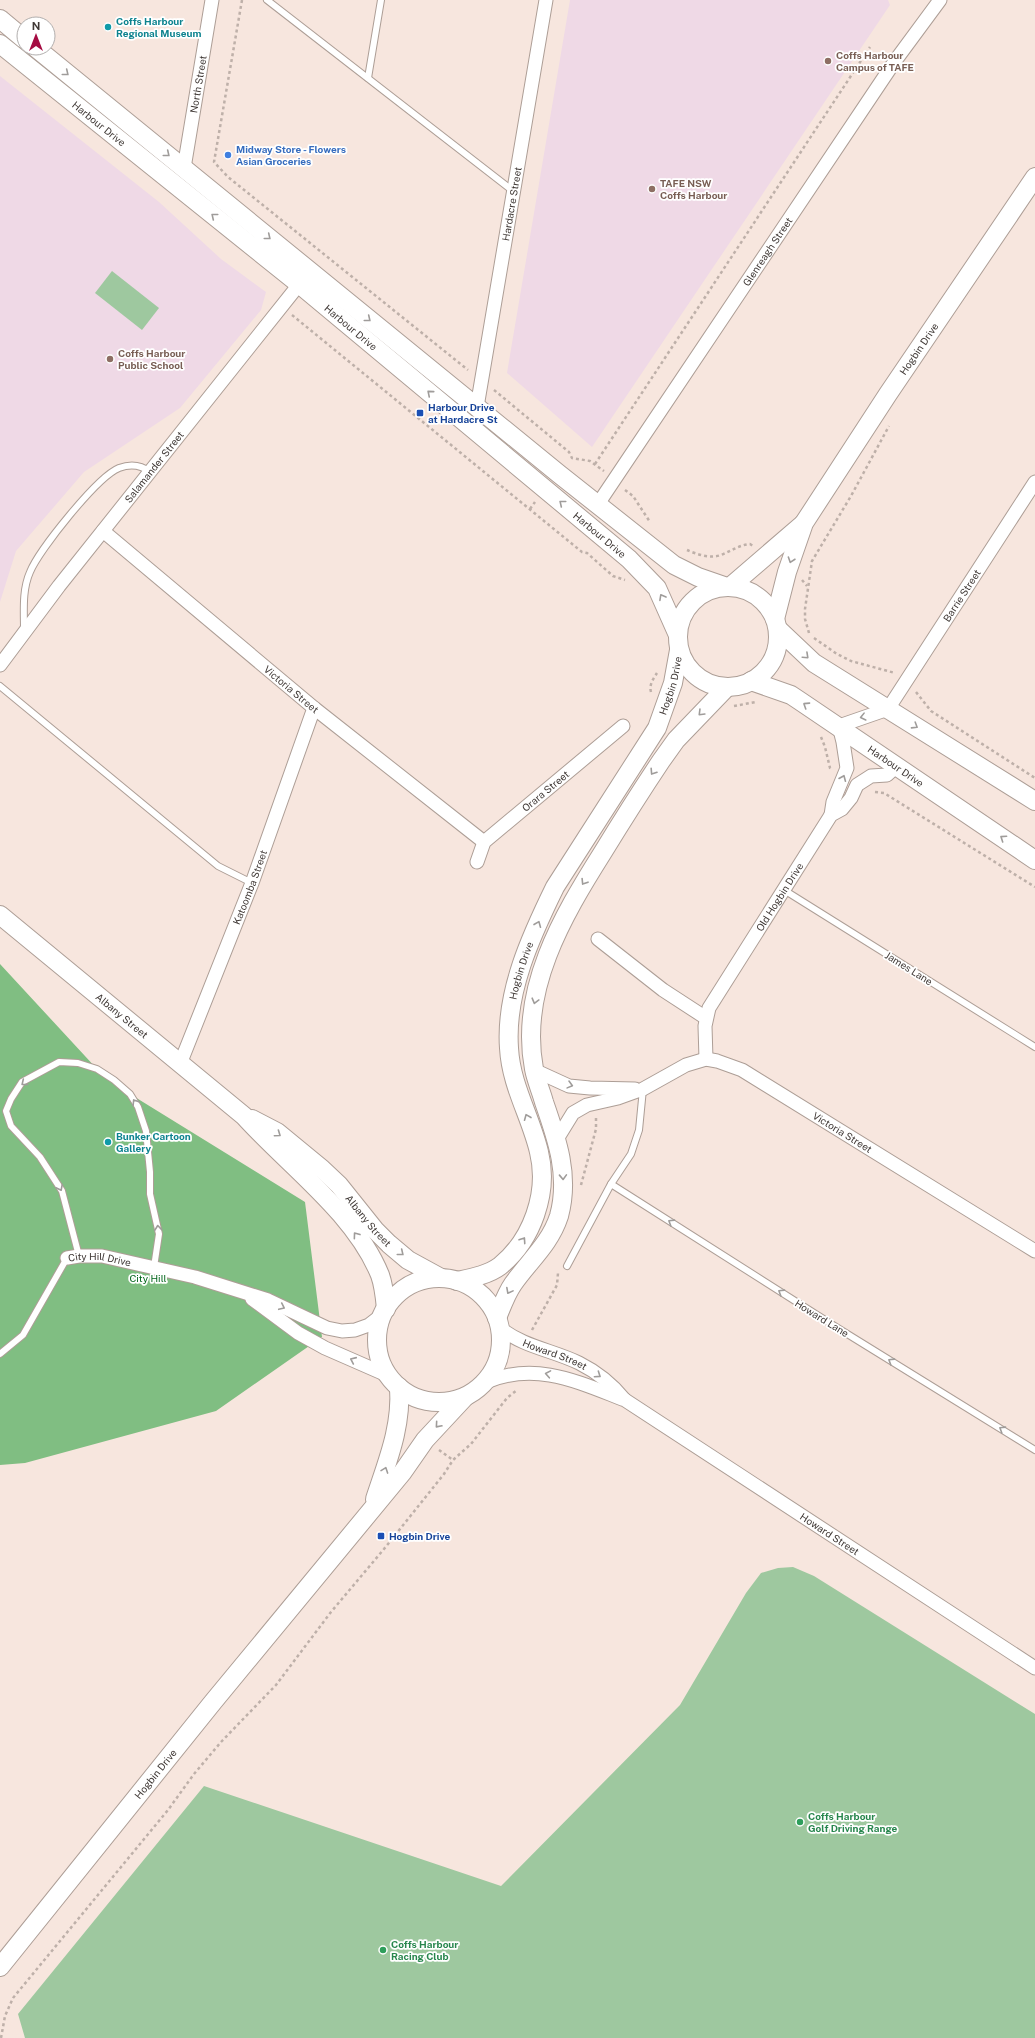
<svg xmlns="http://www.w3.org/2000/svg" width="1035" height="2038" font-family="'Public Sans',sans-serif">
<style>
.education{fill:#efd9e6}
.green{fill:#9ec89f}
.forest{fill:#80be82}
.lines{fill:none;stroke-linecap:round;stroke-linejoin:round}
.lane-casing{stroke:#ad9e96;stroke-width:8}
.street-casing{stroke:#ad9e96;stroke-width:15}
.secondary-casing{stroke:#ad9e96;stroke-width:20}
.path{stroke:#beb0a9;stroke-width:2.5;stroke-dasharray:3 3;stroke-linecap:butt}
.lane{stroke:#fff;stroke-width:6}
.street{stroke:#fff;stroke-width:13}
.secondary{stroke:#fff;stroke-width:18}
.oneway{stroke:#9f9c9a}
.culture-dot{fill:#0f9aa8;stroke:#fff;stroke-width:1.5}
.education-dot{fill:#8d6e63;stroke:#fff;stroke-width:1.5}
.shop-dot{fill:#3f7fe0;stroke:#fff;stroke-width:1.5}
.transit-dot{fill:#1a4fb4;stroke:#fff;stroke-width:1.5}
.leisure-dot{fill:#2e9e5b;stroke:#fff;stroke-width:1.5}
.labels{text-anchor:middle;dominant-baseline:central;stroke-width:3.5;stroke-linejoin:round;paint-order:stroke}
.culture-label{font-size:10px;font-weight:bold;fill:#0d838f;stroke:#fff;text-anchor:start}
.education-label{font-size:10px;font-weight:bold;fill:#785e54;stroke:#fff;text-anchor:start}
.street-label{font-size:10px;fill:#3f3835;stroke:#fff}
.shop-label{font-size:10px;font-weight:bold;fill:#366cbe;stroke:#fff;text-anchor:start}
.transit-label{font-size:10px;font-weight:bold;fill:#164399;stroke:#fff;text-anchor:start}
.park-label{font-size:10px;fill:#01651a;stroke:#fff}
.leisure-label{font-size:10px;font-weight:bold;fill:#27864d;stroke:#fff;text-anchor:start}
</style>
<rect width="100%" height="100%" fill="#f7e6de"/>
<g class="education">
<polygon points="570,0 888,0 890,5 592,447 507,373"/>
<polygon points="0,76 159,202 221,259 266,292 261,310 180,408 84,472 16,551 0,602"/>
</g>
<g class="green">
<polygon points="112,271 159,308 142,330 95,293"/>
<polygon points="793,1567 814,1576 1035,1714 1035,2038 25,2038 18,2014 204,1786 501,1886 680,1705 746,1593 761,1573 778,1568"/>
</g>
<polygon class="forest" points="0,964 97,1069 130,1094 305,1202 322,1337 216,1411 25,1463 0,1465"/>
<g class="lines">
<defs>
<g id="lane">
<polyline points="267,0 513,191"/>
<polyline points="368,78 381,0"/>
<path d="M24 630C24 611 22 590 30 572 39 550 97 477 119 468 130 464 141 465 150 472"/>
<polyline points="0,686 218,866 252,883"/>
<polyline points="784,890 1035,1047"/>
<polyline points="611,1184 836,1327 1035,1450"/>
<polyline points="79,1256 62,1191 40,1157 11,1126 6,1111 11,1099 22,1082 59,1062 78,1063 97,1069 114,1080 130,1094 138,1107 146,1131 150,1172 150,1194 159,1234 154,1267"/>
<polyline points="567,1266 611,1184 631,1154 639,1130 643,1089"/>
<polyline points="0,1354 23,1335 67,1258"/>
</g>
<g id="street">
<path id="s1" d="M184 168 212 0"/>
<path id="s2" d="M477 407 546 0"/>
<path id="s3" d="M598 504 895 61 940 0"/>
<path id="s4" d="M103 531 314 708 484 842"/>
<path id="s5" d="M0 665 59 586 305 277"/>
<path id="s6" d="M831 815 833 802 847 768 843 742 839 726 888 709 1035 482"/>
<path id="s7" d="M477 862 484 842 623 726"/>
<polyline points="598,939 663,990 706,1018"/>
<path id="s8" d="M706 1059 705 1026 709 1008 831 815 842 809 851 798 857 785 871 776 887 775 897 766"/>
<path id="s9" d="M180 1064 252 883 314 708"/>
<polyline points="534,1070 569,1086 590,1088 635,1089"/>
<path id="s10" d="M557 1139 573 1113 587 1105 618 1098 643 1089 686 1065 706 1059 717 1061 742 1070 1035 1251"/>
<path id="s11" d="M67 1258 79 1256H102L195 1277 268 1300 327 1328 342 1331 355 1330 369 1325 382 1315"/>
<polyline points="252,1299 298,1333 325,1348 389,1376"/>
<path id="s12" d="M500 1328C524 1347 552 1350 579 1363 597 1372 611 1383 624 1399"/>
<path id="s13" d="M486 1382C536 1361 578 1382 625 1400L1035 1668"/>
</g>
<g id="secondary">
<polyline points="0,19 24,39"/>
<path id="s14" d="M0 44 299 284 629 559 657 588 677 633"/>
<polyline points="36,48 559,474 674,565 698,577 724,586"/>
<polyline points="731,586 803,524"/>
<circle cx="728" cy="637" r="50"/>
<path id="s15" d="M775 619 787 572 804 523 888 394 1035 177"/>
<polyline points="778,629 814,663 1035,801"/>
<path id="s16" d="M751 681 791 695 800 701 1035 860"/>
<path id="s17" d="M0 915 244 1116C288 1165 355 1213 380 1275 384 1286 385 1298 386 1309"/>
<path id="s18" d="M252 1119 277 1132 322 1169 339 1185 375 1230 389 1244 408 1260 441 1278"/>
<circle cx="439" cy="1340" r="62"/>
<path id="s19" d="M457 1281C471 1278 488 1275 500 1266 532 1240 549 1193 539 1152 531 1117 511 1086 509 1048 505 992 531 936 555 887L657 728 673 683 679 650"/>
<path d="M497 1318C502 1306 506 1294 513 1284 529 1261 550 1244 559 1216 570 1176 557 1139 544 1102 541 1091 536 1080 534 1069 519 990 562 917 603 852 622 821 641 791 661 761L676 740 727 687"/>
<path d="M375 1499C387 1462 402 1427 399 1387"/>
<path id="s20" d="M0 1967 213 1702 402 1473 425 1440 465 1397"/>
</g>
</defs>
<use href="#lane" class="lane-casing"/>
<use href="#street" class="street-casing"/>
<use href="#secondary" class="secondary-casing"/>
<g class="path">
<polyline points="242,0 214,162 228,177 468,370"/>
<polyline points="292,315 582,552 587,553 613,576 625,580"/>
<polyline points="494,390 569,452 572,458 590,461 604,471"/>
<polyline points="595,464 870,47"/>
<polyline points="625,490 633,496 650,522"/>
<polyline points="530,509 535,502"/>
<path d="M687 550C696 554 710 559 721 555 731 551 739 545 750 544L753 546"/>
<polyline points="802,580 807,586"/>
<polyline points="809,633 805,619 805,609 812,561 851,496 889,426"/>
<polyline points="814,638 837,654 851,661 895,673"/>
<path d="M651 692C649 685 653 679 657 673"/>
<polyline points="916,692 931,711 1035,778"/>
<polyline points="734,706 756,702"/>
<polyline points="821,737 825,747 830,768 831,769"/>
<polyline points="875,792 884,793 1035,887"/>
<polyline points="581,1185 596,1129 596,1116"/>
<polyline points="532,1330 557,1285 558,1273"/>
<polyline points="439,1450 453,1460"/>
<polyline points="1,2038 5,2016 13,1998 168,1810 194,1774 221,1742 276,1685 331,1612 384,1549 444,1474 453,1460 471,1444 507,1398 517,1390"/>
</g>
<use href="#lane" class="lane"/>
<use href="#street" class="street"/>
<use href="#secondary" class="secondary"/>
</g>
<defs><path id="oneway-chevron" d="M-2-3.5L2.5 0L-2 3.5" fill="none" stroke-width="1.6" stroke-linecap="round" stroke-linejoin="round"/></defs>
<g class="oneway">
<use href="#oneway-chevron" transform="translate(66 73) rotate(39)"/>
<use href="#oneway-chevron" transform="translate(167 154) rotate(39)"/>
<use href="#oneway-chevron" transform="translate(214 216) rotate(-141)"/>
<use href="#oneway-chevron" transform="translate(268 237) rotate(39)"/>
<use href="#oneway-chevron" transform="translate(368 319) rotate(39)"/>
<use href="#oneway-chevron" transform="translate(430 393) rotate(-140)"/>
<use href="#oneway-chevron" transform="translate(562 503) rotate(-141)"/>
<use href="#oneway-chevron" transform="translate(791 560) rotate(109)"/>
<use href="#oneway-chevron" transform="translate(662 597) rotate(-119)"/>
<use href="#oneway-chevron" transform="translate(806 656) rotate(43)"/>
<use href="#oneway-chevron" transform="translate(806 705) rotate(-147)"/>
<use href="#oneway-chevron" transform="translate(701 713) rotate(135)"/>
<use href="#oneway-chevron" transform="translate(863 717) rotate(166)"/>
<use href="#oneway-chevron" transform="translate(915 726) rotate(32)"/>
<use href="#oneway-chevron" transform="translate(653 772) rotate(123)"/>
<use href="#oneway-chevron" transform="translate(843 778) rotate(-67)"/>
<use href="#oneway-chevron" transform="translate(1003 838) rotate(-146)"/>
<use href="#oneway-chevron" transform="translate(584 882) rotate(122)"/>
<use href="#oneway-chevron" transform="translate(538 924) rotate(-68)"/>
<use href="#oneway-chevron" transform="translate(535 1001) rotate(105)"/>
<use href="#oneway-chevron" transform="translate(24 1083) rotate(141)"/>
<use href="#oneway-chevron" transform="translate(570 1085) rotate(15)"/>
<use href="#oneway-chevron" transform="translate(135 1102) rotate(-122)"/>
<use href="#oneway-chevron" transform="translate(527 1117) rotate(-112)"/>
<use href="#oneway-chevron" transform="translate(278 1134) rotate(35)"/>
<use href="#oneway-chevron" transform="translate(563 1177) rotate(88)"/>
<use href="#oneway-chevron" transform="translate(60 1188) rotate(63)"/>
<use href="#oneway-chevron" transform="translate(671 1222) rotate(-148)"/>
<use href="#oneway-chevron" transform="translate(158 1228) rotate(-96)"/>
<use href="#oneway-chevron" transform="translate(356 1235) rotate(-126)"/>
<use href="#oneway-chevron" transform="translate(523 1240) rotate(-56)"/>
<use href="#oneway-chevron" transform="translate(401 1253) rotate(39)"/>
<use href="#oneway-chevron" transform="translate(509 1291) rotate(118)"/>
<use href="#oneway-chevron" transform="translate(781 1292) rotate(-148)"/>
<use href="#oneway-chevron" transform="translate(282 1307) rotate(25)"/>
<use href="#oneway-chevron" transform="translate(353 1360) rotate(-156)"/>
<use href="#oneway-chevron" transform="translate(891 1361) rotate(-148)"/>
<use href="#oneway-chevron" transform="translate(548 1374) rotate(-170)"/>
<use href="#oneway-chevron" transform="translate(598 1375) rotate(34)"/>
<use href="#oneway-chevron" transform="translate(438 1425) rotate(131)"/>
<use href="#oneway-chevron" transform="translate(1002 1429) rotate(-148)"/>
<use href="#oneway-chevron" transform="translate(385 1470) rotate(-70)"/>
</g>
<g class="culture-dot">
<circle cx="108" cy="27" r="4"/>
<circle cx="108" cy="1142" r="4"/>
</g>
<g class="education-dot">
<circle cx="828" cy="61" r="4"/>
<circle cx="652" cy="189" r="4"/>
<circle cx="110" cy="359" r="4"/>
</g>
<circle class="shop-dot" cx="228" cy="155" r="4"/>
<g class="transit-dot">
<rect x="416" y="409" width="8" height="8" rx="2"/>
<rect x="377" y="1532" width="8" height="8" rx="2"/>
</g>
<g class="leisure-dot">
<circle cx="800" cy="1822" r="4"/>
<circle cx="383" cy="1950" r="4"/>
</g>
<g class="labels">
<g class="culture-label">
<text x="116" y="21">Coffs Harbour<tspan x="116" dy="12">Regional Museum</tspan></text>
<text x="116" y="1136">Bunker Cartoon<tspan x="116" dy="12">Gallery</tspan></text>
</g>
<g class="education-label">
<text x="836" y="55">Coffs Harbour<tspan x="836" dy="12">Campus of TAFE</tspan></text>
<text x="660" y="183">TAFE NSW<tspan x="660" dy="12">Coffs Harbour</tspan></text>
<text x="118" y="353">Coffs Harbour<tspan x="118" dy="12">Public School</tspan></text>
</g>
<g class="street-label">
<text stroke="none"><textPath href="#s1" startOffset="85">North Street</textPath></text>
<text stroke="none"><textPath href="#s14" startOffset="127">Harbour Drive</textPath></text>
<text stroke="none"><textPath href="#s2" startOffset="206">Hardacre Street</textPath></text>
<text stroke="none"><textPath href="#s3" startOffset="304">Glenreagh Street</textPath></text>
<text stroke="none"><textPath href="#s14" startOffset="451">Harbour Drive</textPath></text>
<text stroke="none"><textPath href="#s15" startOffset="309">Hogbin Drive</textPath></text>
<text stroke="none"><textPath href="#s5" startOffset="251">Salamander Street</textPath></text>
<text stroke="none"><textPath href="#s14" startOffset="775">Harbour Drive</textPath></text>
<text stroke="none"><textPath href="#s6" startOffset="280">Barrie Street</textPath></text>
<text stroke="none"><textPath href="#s19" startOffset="684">Hogbin Drive</textPath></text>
<text stroke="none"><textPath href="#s4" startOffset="246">Victoria Street</textPath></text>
<text stroke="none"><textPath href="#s16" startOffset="169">Harbour Drive</textPath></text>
<text stroke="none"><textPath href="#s7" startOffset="101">Orara Street</textPath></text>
<text stroke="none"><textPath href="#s9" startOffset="190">Katoomba Street</textPath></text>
<text stroke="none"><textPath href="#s8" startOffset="183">Old Hogbin Drive</textPath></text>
<text transform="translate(909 968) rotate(32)">James Lane</text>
<text stroke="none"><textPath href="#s19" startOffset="360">Hogbin Drive</textPath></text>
<text stroke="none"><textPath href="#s17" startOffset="158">Albany Street</textPath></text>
<text stroke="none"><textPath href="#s10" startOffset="331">Victoria Street</textPath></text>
<text stroke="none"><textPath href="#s18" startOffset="156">Albany Street</textPath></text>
<text stroke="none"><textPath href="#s11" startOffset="33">City Hill Drive</textPath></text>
<text transform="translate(822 1318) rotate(32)">Howard Lane</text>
<text stroke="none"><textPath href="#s12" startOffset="61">Howard Street</textPath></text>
<text stroke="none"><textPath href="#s13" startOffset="389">Howard Street</textPath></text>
<text stroke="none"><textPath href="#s20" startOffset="248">Hogbin Drive</textPath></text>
</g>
<g class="shop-label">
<text x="236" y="149">Midway Store - Flowers<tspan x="236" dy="12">Asian Groceries</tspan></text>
</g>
<g class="transit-label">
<text x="428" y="407">Harbour Drive<tspan x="428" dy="12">at Hardacre St</tspan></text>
<text x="389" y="1536">Hogbin Drive</text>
</g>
<g class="park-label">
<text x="148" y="1278">City Hill</text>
</g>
<g class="leisure-label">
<text x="808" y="1816">Coffs Harbour<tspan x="808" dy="12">Golf Driving Range</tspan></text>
<text x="391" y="1944">Coffs Harbour<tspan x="391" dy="12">Racing Club</tspan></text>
</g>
</g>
<g transform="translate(36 36)"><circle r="19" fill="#ffffff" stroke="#b2afae"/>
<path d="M0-3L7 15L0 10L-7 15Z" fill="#a50c42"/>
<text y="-6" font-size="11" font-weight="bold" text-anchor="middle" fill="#3f3835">N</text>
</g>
</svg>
